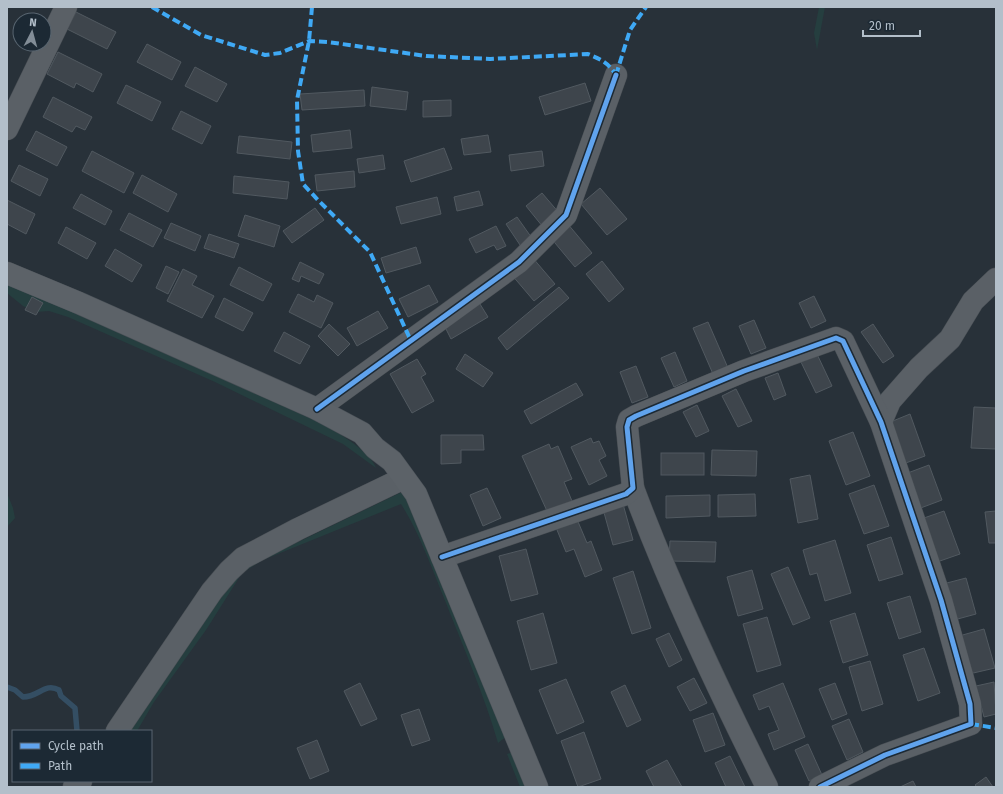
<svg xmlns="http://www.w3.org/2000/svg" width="1003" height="794" font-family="'Fira Sans',sans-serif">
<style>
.green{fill:#253e3f}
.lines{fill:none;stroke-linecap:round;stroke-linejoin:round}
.stream{stroke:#344e63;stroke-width:5.5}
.building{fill:#3e454c;stroke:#515960}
.minor-casing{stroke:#474d53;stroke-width:23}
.major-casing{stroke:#474e55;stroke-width:23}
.minor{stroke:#5a6066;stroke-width:22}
.major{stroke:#5c6268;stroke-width:22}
.quiet{stroke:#3fa9f5;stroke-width:4;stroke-dasharray:8 4;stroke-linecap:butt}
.cycleway-casing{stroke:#1c2934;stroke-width:8}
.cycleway{stroke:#60a3ed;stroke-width:5}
</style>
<rect width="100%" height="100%" fill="#283139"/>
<g class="green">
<polygon points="819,7 825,7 817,50 814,33"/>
<path d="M7 283 307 415C325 425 370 449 376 468L343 444 314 430 215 382 68 317 49 311 36 312 23 306 7 293Z"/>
<path d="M406 490 507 736 498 743C484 695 464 649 446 603 432 569 420 534 401 504L263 560 242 573 206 630 154 702 137 731H129L238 571Z"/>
<polygon points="7,493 13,508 15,518 7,527"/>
<polygon points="513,752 527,787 520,787 507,754"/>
</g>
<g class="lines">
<path class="stream" d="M7 687 15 690 23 697C39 697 45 682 59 690L61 696 75 708 77 731"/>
</g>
<g class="building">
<polygon points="76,12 116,32 107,49 67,29"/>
<polygon points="147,44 181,62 172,80 137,62"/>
<polygon points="58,52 102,74 93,92 76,83 74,88 47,74"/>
<polygon points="195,67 227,84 217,102 185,86"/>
<polygon points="585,83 591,101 545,115 539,97"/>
<polygon points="126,85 161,102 152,121 117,103"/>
<polygon points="372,87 408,92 406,110 370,106"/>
<polygon points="364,90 365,106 302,110 300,94"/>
<polygon points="53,97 92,117 85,130 76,126 72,132 43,117"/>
<polygon points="451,100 451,116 423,117 423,101"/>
<polygon points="181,111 211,126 202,144 172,129"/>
<polygon points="350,130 352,148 313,152 311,135"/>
<polygon points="36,131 67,147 57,166 26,150"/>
<polygon points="488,135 491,152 464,155 461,139"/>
<polygon points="239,136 292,142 290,159 237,153"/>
<polygon points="444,148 452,169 411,182 404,161"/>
<polygon points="92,151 134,173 124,193 82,171"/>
<polygon points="542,151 544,166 511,171 509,155"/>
<polygon points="383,155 385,169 359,173 357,159"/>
<polygon points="19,165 48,179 40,196 11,181"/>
<polygon points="354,171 355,187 317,191 315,175"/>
<polygon points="142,175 177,194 168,212 133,193"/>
<polygon points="234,176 289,182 287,199 233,193"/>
<polygon points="600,188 627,219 607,235 581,204"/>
<polygon points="479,191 483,205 457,211 454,197"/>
<polygon points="542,193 560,214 543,227 526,206"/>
<polygon points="81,194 112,211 105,225 73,208"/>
<polygon points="437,197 441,214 401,224 396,207"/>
<polygon points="7,200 35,214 26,234 7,224"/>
<polygon points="315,208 324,220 292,243 283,231"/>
<polygon points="129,213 162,230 153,247 120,230"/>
<polygon points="245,215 280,226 274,247 238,236"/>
<polygon points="517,217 534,241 522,248 506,224"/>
<polygon points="171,223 201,236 195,251 164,238"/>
<polygon points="567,223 592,253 575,267 550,237"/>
<polygon points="496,226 506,246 497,250 494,245 476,253 469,239"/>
<polygon points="66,227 96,243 87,259 58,243"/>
<polygon points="209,234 239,244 234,258 204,248"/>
<polygon points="416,247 421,263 386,273 381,258"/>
<polygon points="115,249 142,265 132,282 105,266"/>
<polygon points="532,257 555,284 534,301 511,274"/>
<polygon points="602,261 624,289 609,302 586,274"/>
<polygon points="300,262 324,274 319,284 301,276 299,282 292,279"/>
<polygon points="166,266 179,272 168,294 156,288"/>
<polygon points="239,267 272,284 263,301 230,285"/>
<polygon points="183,269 197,276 192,285 214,296 202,318 167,301"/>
<polygon points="429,285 438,302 408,317 399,299"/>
<polygon points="559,287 569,298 507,350 498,338"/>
<polygon points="298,294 314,302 317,295 333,303 321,328 289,312"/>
<polygon points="814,296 826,321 811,328 799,303"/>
<polygon points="32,297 43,303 36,315 25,310"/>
<polygon points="224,298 253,313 243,331 215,317"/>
<polygon points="480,304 488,317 451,339 444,325"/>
<polygon points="378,311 388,328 357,346 347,328"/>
<polygon points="754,320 766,348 751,354 739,326"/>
<polygon points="708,322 728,368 713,374 693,328"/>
<polygon points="329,324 350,344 338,356 318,336"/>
<polygon points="873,324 894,356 883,363 861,332"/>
<polygon points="284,332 310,346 300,364 274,351"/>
<polygon points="675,352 687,381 674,387 661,358"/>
<polygon points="816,352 832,386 816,393 800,360"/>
<polygon points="465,354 493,373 483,387 456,369"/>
<polygon points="417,359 426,374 421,377 434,401 412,413 390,374"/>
<polygon points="636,366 648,397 632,403 620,372"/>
<polygon points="778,373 786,395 774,400 765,378"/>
<polygon points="576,383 583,395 531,424 524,411"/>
<polygon points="736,389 752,421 738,427 722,396"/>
<polygon points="697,405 709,431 696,437 683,412"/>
<polygon points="974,407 996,408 996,449 971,448"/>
<polygon points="910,414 925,456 903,464 888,423"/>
<polygon points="853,432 870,476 846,485 829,441"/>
<polygon points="441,435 483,435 484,450 461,450 461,463 441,464"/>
<polygon points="591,438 593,443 599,441 606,456 599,460 607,476 589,485 571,447"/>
<polygon points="549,444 551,449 558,446 572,479 564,482 572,501 547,511 522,456"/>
<polygon points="712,450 757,451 756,476 711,475"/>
<rect x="661" y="453" width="43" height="22"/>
<polygon points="929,465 942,500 918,509 905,474"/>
<polygon points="810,475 818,519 798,523 790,479"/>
<polygon points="874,485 889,526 864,534 849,494"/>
<polygon points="487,488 501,518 483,526 470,495"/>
<polygon points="755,494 756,516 718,517 718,495"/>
<polygon points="710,495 710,516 666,518 666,496"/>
<polygon points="623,504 633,540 613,545 603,509"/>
<polygon points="944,511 960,554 937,562 921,519"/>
<polygon points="996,511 996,543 989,543 985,512"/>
<polygon points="576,517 587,543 591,541 602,570 585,577 574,549 566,552 555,525"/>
<polygon points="891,537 903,574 879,581 867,545"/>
<polygon points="835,540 851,593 825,601 817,573 810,575 803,550"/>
<polygon points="670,541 716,542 715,562 669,561"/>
<polygon points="526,549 538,594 511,601 499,556"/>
<polygon points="788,567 810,618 793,625 771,574"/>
<polygon points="752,570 763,609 738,616 727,577"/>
<polygon points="633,571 651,628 632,634 613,578"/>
<polygon points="966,578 976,614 954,620 943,584"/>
<polygon points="910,596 921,632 899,639 887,603"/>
<polygon points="543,613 557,663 531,670 517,621"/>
<polygon points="855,613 868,655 843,663 830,621"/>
<polygon points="767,617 781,665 757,672 743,624"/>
<polygon points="984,629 995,668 969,674 959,636"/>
<polygon points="669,633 682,660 669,667 656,639"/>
<polygon points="924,648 940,693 918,701 903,655"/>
<polygon points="870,661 883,704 862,711 849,667"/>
<polygon points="694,678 707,703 690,711 677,687"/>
<polygon points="566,679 584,722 557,734 539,690"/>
<polygon points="994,682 996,714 984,717 976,686"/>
<polygon points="360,683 377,719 361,726 344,691"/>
<polygon points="783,683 805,737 774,750 768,734 779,730 769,706 759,710 753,695"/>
<polygon points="835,683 847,714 832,720 819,689"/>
<polygon points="625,685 641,720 627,727 611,692"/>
<polygon points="419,709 430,740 412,746 401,715"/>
<polygon points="713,713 725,745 705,752 693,720"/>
<polygon points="849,719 863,752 847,760 832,726"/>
<polygon points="584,732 601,779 578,787 561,741"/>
<polygon points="317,740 329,771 310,779 297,748"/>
<polygon points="808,744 822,775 809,781 795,750"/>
<polygon points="730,756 745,787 726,787 715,763"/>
<polygon points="667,760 682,787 654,787 646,771"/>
<polygon points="986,777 993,787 977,787 975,785"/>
<polygon points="913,781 916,787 900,787"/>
</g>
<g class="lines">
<defs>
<g id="minor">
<polyline points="7,129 66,7"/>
<polyline points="317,409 519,262 566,215 616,75"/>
<polyline points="881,422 890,401 919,368 950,339 973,301 996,279"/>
<path d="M633 488C671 590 718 689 767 787"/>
<polyline points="442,557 626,494 633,488 627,427 629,420 636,416 744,371 836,338 843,341 881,422 941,600 970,704 971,724 885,755 820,787"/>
<polyline points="117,731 212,591 229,571 243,558 298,529 404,478"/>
<polyline points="74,787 81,781"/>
</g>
<polyline id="major" points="7,273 79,303 317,409 345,424 362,433 375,448 392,461 416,494 537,787"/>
</defs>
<use href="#minor" class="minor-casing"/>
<use href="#major" class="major-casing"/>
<use href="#minor" class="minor"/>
<use href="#major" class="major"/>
<g class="quiet">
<path d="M152 7 201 35 265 55 280 53 309 41 328 42 426 56 490 59 588 54C600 59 609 63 616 75"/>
<polyline points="312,7 309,41 297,100 298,151 303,184 318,200 370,252 411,341"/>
<polyline points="616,75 630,30 646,7"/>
<polyline points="971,724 996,728"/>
</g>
<defs>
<g id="cycleway">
<polyline points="317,409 519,262 566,215 616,75"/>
<polyline points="442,557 626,494 633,488 627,427 629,420 636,416 744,371 836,338 843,341 881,422 941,600 970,704 971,724 885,755 820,787"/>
</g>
</defs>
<use href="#cycleway" class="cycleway-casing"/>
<use href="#cycleway" class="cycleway"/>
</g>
<rect width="1003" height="794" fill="none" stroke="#b3bfca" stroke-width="16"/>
<rect x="12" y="730" width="140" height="52" fill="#1c2934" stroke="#586570"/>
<rect x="20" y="743" width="20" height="6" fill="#60a3ed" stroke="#586570"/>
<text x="48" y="750" font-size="12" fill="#b3bfca">Cycle path</text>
<rect x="20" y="763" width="20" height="6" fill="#3fa9f5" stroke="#586570"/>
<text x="48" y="770" font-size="12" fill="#b3bfca">Path</text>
<g transform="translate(32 32) rotate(6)"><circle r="19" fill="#1c2934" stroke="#586570"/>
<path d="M0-3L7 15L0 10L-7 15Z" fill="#828d97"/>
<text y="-6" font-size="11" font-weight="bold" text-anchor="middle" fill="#b3bfca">N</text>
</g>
<path d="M863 30v6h57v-6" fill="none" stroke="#b3bfca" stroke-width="2"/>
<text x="869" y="30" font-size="12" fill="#b3bfca" stroke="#1c2934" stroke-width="3" paint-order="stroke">20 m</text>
</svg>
